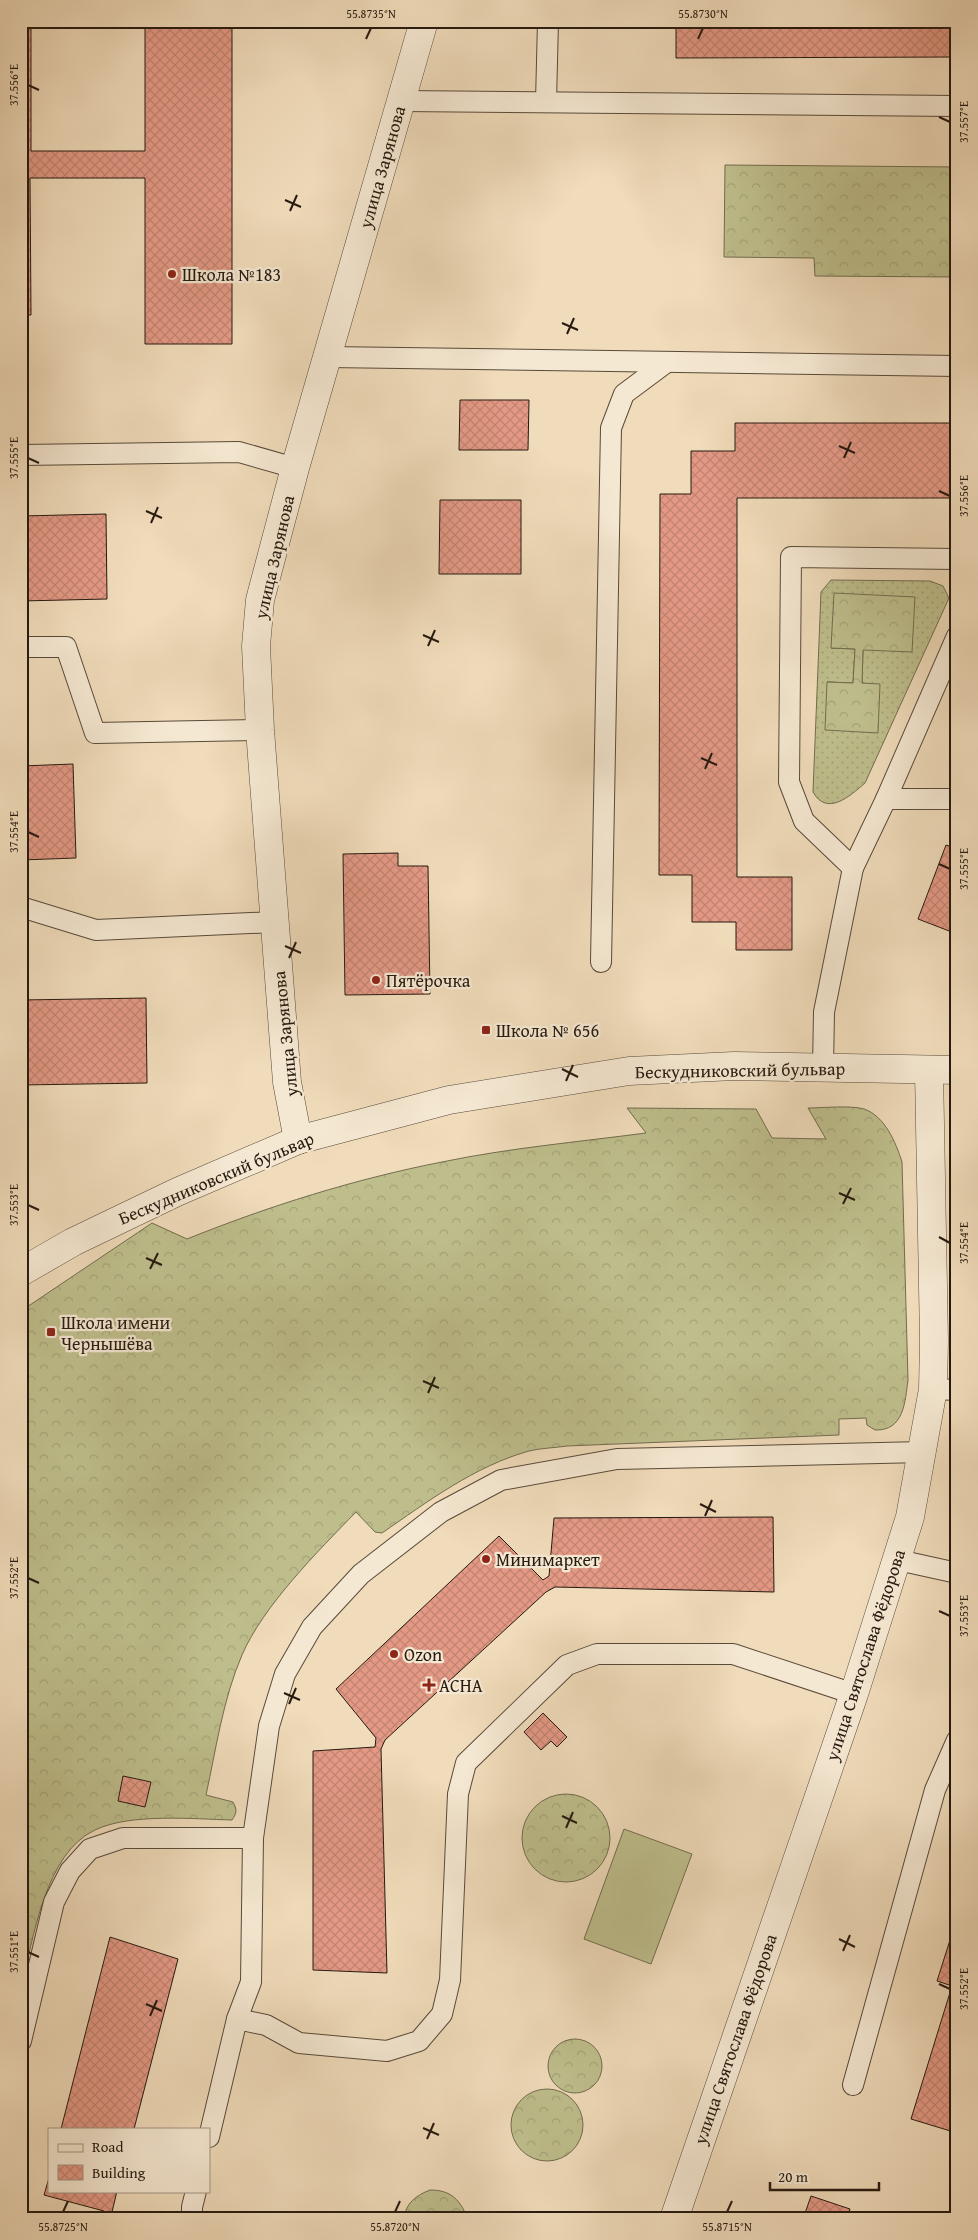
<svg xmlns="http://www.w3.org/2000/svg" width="978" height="2240" font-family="'Gentium Book Plus',serif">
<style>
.grass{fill:url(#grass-dots);stroke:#726c4e;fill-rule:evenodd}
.forest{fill:url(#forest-crowns);stroke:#726c4e}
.garden{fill:#bebe8c;stroke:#726c4e}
.building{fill:url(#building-cross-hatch);stroke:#261a10}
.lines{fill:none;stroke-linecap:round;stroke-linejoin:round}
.service-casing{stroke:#584a3a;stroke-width:22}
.minor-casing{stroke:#584a3a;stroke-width:29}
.tertiary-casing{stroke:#584a3a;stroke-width:29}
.service{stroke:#f5e8d2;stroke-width:20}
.minor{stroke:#f5e8d2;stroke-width:28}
.tertiary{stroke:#f5e8d2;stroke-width:28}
.ticks{fill:none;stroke:#261a10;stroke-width:2}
.poi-dot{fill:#8f2418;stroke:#f5e8d2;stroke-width:2}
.labels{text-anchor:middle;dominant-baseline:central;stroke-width:4.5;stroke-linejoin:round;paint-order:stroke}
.street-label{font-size:18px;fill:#261a10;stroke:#f5e8d2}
.poi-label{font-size:18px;fill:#261a10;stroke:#f5e8d2;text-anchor:start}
.neatline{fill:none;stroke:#261a10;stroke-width:2}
.ticks-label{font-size:12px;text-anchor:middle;fill:#261a10}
</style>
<defs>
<pattern id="grass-dots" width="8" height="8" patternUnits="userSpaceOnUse" patternTransform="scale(1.25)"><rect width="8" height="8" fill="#bebe8c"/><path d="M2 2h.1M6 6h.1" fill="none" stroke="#a3a378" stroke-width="1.8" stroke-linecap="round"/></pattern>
<pattern id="forest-crowns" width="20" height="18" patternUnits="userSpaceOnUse" patternTransform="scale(1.25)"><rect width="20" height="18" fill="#bebe8c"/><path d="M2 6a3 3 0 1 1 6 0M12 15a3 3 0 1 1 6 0" fill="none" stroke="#a3a378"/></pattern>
<pattern id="building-cross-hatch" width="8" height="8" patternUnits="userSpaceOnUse" patternTransform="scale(1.25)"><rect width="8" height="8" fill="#e49985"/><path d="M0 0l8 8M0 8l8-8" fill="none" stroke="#c38372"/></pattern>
</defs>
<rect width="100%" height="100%" fill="#f0dbba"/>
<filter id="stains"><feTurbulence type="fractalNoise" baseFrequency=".004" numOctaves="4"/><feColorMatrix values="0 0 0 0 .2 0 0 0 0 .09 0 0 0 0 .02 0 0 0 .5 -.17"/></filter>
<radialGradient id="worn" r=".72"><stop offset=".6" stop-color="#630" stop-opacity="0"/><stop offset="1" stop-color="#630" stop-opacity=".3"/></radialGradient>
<path class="grass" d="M831 580 930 581 943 586 949 598 865 783C850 796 827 817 813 792L821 592ZM831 648 863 649 862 683 880 685 827 682 853 683 855 649Z"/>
<g class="forest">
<polygon points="725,165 957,167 957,277 815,276 814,258 724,257"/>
<polygon points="834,593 915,597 912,652 863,650 862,683 880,684 878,733 825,730 827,682 853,683 855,649 831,648"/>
<path d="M627 1108 756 1109 772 1138 826 1139 808 1108C823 1108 850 1105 864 1109 885 1116 896 1143 902 1162L908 1380C905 1402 904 1431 875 1430L867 1425 866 1418 839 1419V1435L567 1446C554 1448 541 1448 529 1451 475 1466 427 1502 382 1533L375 1532 356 1512C319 1550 263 1606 242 1655 223 1699 216 1749 206 1795L233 1802C237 1809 237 1813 232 1820 194 1819 130 1813 95 1830 45 1853 33 1940 21 1988V1311L152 1223 187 1239C269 1206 355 1179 442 1162 509 1148 578 1142 646 1133Z"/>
<circle cx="566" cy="1838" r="44"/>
<circle cx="575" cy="2066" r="27"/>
<circle cx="547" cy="2125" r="36"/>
<path d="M430 2190C449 2190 459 2198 466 2215L465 2219H404C405 2203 417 2195 430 2190Z"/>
</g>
<polygon class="garden" points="624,1829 692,1854 651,1964 584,1939"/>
<g class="building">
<polygon points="21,21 31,21 31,151 145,151 145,21 232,21 232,344 145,344 145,178 30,178 31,315 21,315"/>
<polygon points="635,21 957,21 957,57 676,58 676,22"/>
<polygon points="460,400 529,400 528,450 459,450"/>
<polygon points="735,423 957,423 957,498 737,498 737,877 792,877 792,950 736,950 736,922 692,922 692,875 659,875 660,494 691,494 691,451 735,451"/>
<polygon points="440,500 521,500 521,574 439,574"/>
<polygon points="106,514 107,599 21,601 21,516"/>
<polygon points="73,764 76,858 21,860 21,766"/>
<polygon points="946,845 957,849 957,934 918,919"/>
<polygon points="398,853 398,866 428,866 430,994 345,995 343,854"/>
<polygon points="146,998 147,1083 21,1085 21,1000"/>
<polygon points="773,1517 774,1592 555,1587 546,1592 385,1740 381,1749 387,1973 313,1970 313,1751 375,1747 376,1738 336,1689 499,1536 543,1580 549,1576 554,1518"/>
<polygon points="543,1713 567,1737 557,1747 551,1741 541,1750 524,1732"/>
<polygon points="123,1776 151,1782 145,1807 118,1801"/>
<polygon points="957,1918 957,2133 911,2119 952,1986 937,1981"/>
<polygon points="110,1937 178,1959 134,2129 61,2129"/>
<polygon points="49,2178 49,2191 117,2191 112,2212 113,2219 105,2219 104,2211 44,2195"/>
<polygon points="811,2196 850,2209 847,2219 803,2219"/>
</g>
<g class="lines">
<defs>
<g id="service">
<polyline points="401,101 957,106"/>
<polyline points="546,102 548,21"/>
<polyline points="328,357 957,366"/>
<polyline points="21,455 239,452 295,468"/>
<polyline points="21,647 66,647 95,733 260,730"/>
<polyline points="886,799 957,636"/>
<polyline points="853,868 886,799 957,799"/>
<polyline points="21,907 96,930 274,922"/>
<polyline points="601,962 611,428 624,394 667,362"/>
<polyline points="823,1067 824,1012 853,868 804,821 789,782 791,557 957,559"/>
<polyline points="933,1389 957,1390"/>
<polyline points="898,1560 957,1573"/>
<polyline points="237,2019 251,1982 253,1838 269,1726 285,1674 312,1627 361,1574 441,1512 501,1480 617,1459 923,1452"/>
<polyline points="21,2041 54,1902 70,1871 90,1849 123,1838 253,1838"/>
<polyline points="853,2085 935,1790 957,1740"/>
<polyline points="209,2137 237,2019 266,2025 299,2043 387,2051 419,2041 442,2014 450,1980 458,1794 466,1763 567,1665 597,1654 733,1654 854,1694"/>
<polyline points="192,2219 192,2207 196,2191"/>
</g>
<g id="minor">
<polyline points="298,1140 287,1082 260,730 256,646 260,600 295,468 424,21"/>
<polyline points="674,2219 854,1694 910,1517 933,1389 934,1341 929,1070"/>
</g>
<polyline id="tertiary" points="21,1272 73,1242 177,1192 298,1140 449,1100 629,1071 734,1066 957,1070"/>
</defs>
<use href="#service" class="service-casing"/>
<use href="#minor" class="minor-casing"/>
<use href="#tertiary" class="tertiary-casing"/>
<use href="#service" class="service"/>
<use href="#minor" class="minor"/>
<use href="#tertiary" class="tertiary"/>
</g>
<path class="ticks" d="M366 39 371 28M698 39 703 28M28 85 39 90M939 117 950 122M285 200 301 207M290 211 297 195M562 323 578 330M567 334 574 318M839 446 855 453M28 458 39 463M844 458 851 442M939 491 950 496M146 511 162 518M151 523 158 507M423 635 439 642M428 646 435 630M701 758 717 765M705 769 712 753M28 832 39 837M939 864 950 869M285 946 301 953M289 958 296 942M562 1069 578 1077M566 1081 573 1065M839 1193 855 1200M843 1204 851 1188M28 1205 39 1210M939 1237 950 1243M146 1258 162 1265M150 1269 158 1253M423 1381 439 1388M428 1393 435 1377M700 1504 716 1512M705 1516 712 1500M28 1578 39 1583M939 1611 950 1616M284 1693 300 1700M289 1704 296 1688M562 1816 577 1823M566 1828 573 1812M839 1939 855 1947M843 1951 850 1935M28 1952 39 1957M939 1984 950 1989M146 2004 162 2011M150 2016 157 2000M423 2128 439 2135M427 2139 434 2123M63 2212 68 2201M395 2212 400 2201M727 2212 732 2201"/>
<g class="poi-dot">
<circle cx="172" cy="274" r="5"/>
<circle cx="376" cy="980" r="5"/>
<rect x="481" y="1025" width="10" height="10" rx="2.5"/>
<rect x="46" y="1327" width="10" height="10" rx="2.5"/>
<circle cx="486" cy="1559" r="5"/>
<circle cx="394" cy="1654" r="5"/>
<path d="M426.5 1677.5h5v5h5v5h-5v5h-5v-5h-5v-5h5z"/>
</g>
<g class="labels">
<g class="street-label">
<text transform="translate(382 167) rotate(-74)">улица Зарянова</text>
<text transform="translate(274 557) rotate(-77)">улица Зарянова</text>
<text transform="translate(285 1034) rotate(-96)">улица Зарянова</text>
<text transform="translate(740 1070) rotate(-1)">Бескудниковский бульвар</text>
<text transform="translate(216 1178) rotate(-23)">Бескудниковский бульвар</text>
<text transform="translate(865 1655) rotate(-72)">улица Святослава Фёдорова</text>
<text transform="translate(735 2039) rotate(-71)">улица Святослава Фёдорова</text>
</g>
<g class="poi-label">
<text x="182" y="274">Школа №183</text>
<text x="386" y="980">Пятёрочка</text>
<text x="496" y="1030">Школа № 656</text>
<text x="61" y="1322">Школа имени<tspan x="61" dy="21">Чернышёва</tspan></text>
<text x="496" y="1559">Минимаркет</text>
<text x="404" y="1654">Ozon</text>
<text x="439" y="1685">АСНА</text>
</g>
</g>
<rect width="978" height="2240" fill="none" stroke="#f0dbba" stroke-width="55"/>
<rect x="48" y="2128" width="162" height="65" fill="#f5e8d2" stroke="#a29684"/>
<rect x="58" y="2144" width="25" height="8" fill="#f5e8d2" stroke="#a29684"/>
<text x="92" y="2152" font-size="15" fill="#261a10">Road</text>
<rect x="58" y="2165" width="25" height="15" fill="url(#building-cross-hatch)" stroke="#a29684"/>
<text x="92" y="2178" font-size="15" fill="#261a10">Building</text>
<path d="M770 2182v8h109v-8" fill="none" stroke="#261a10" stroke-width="2.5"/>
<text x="778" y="2182" font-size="15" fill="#261a10" stroke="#f5e8d2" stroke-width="4" paint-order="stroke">20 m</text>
<rect x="28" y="28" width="922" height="2184" class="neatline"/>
<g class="ticks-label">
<text x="371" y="18">55.8735°N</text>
<text x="703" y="18">55.8730°N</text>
<text transform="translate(14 85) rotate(-90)" y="4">37.556°E</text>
<text transform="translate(964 122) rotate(-90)" y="4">37.557°E</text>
<text transform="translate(14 458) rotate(-90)" y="4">37.555°E</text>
<text transform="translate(964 496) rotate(-90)" y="4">37.556°E</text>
<text transform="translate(14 832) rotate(-90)" y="4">37.554°E</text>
<text transform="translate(964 869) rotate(-90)" y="4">37.555°E</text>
<text transform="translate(14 1205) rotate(-90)" y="4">37.553°E</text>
<text transform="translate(964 1243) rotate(-90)" y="4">37.554°E</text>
<text transform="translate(14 1578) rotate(-90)" y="4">37.552°E</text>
<text transform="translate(964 1616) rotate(-90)" y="4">37.553°E</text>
<text transform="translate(14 1952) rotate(-90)" y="4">37.551°E</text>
<text transform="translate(964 1989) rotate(-90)" y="4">37.552°E</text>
<text x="63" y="2231">55.8725°N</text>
<text x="395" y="2231">55.8720°N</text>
<text x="727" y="2231">55.8715°N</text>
</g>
<rect width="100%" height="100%" filter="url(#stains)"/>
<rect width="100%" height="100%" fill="url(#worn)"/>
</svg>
